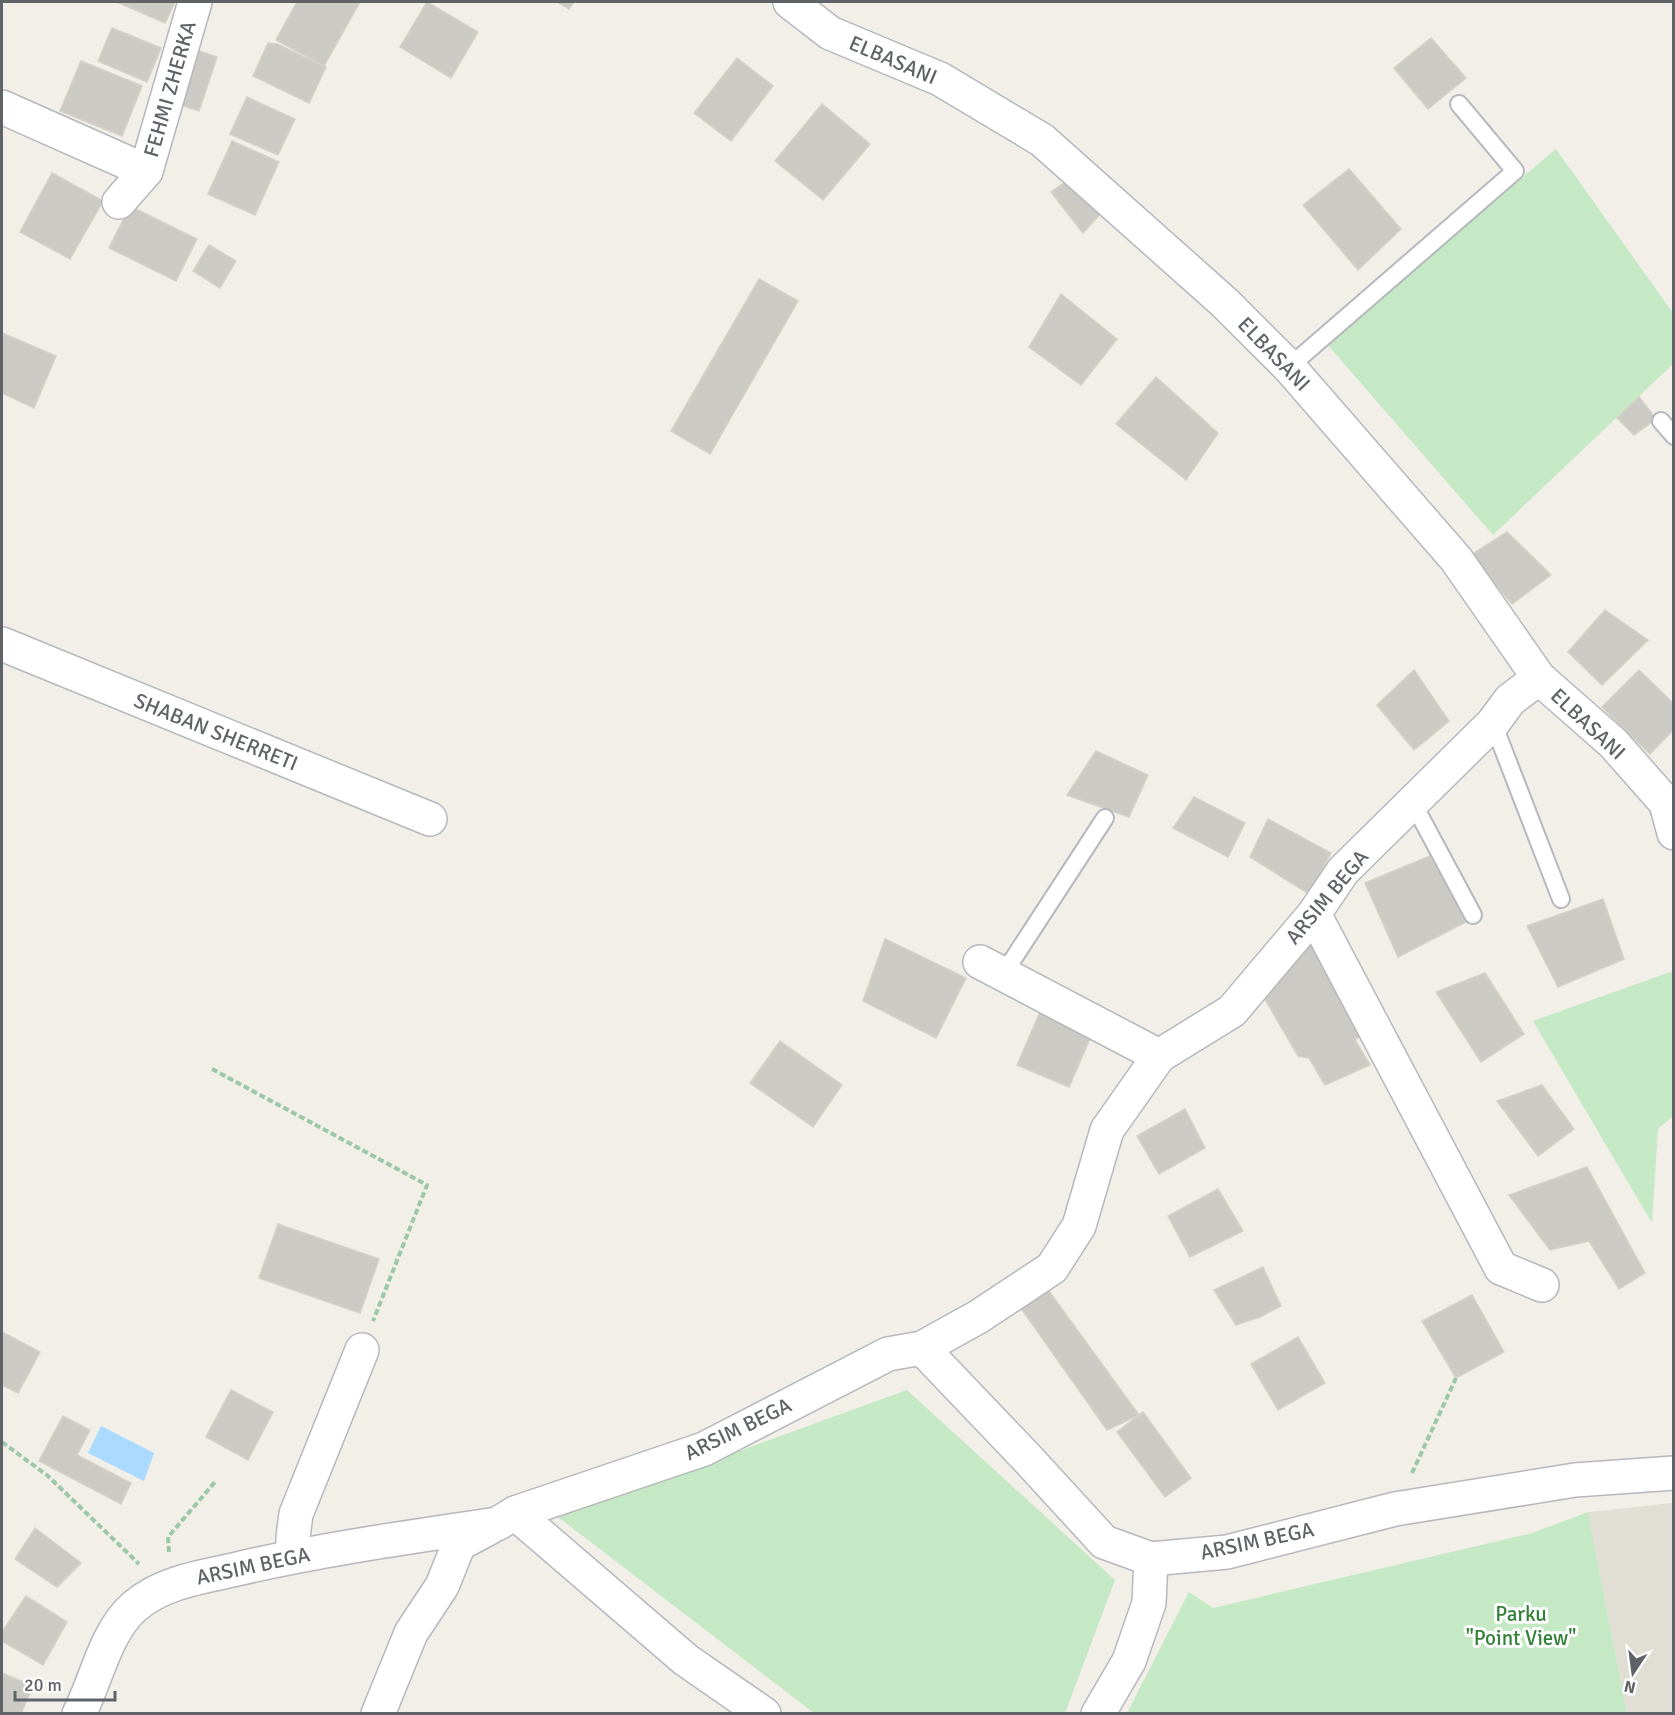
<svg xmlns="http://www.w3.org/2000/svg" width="1675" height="1715" font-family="Signika,sans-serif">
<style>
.education{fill:#e1ded6}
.green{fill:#c5e8c5}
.water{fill:#aadaff}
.building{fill:#cccac5;stroke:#d6d1c6;stroke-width:1.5}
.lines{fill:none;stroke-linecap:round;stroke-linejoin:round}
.lane-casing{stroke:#b5b8bc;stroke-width:20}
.street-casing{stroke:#b5b8bc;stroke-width:36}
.path{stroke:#9cc7a9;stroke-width:4;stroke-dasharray:6 3;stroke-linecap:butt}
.lane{stroke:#fff;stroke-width:16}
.street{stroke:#fff;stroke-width:33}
.labels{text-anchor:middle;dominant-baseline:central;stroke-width:6;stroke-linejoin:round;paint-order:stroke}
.street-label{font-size:21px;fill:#5f6368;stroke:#fff}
.park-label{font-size:21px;fill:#348238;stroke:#fff}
</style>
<rect width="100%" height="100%" fill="#f1efe8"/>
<polygon class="education" points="1673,1503 1673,1713 1627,1713 1588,1512"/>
<g class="green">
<polygon points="1556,149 1673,313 1673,364 1493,535 1326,343"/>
<polygon points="1673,971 1673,1116 1658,1129 1652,1223 1533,1021"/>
<polygon points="907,1390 1115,1580 1065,1713 814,1713 558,1517"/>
<polygon points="1588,1512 1627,1713 1127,1713 1189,1592 1213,1608 1532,1533"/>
</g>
<polygon class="water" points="101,1426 154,1453 144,1481 88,1453"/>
<g class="building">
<polygon points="117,2 175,2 165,23"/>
<polygon points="297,2 360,2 324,66 276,40"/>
<polygon points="427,2 478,32 451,78 400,47"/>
<polygon points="557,2 574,2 569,9"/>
<polygon points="112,28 161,48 147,82 98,61"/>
<polygon points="1431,38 1466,78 1428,109 1394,68"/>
<polygon points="268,43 277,44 326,67 309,103 253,76"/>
<polygon points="190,48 217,57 199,111 172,102"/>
<polygon points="737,58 773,86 731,141 694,113"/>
<polygon points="81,61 142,86 122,136 60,111"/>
<polygon points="247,97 295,119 278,155 230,134"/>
<polygon points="822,104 870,144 823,200 775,161"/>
<polygon points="232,141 279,162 255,215 208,194"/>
<polygon points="1349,169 1401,229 1358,270 1303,205"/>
<polygon points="52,173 103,201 70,259 20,232"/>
<polygon points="1064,183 1100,214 1083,233 1051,192"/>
<polygon points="130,206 197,239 176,281 109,248"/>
<polygon points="209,245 236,261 220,288 193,271"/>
<polygon points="759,279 798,301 710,454 671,431"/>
<polygon points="1061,294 1117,339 1081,385 1029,347"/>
<polygon points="2,333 56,356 34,408 2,393"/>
<polygon points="1156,377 1218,433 1186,480 1116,424"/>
<polygon points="1639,397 1656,419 1634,435 1617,418"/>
<polygon points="1507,532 1551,575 1512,604 1471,555"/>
<polygon points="1605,610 1648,640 1602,685 1568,652"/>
<polygon points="1414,670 1449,721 1414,750 1377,705"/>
<polygon points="1639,670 1674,704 1674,729 1650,754 1602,707"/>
<polygon points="1096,751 1148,775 1129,817 1067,795"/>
<polygon points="1194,797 1245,823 1228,857 1173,828"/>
<polygon points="1268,819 1331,853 1309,894 1250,857"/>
<polygon points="1430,856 1466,922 1398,957 1365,883"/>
<polygon points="1603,899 1624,959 1558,987 1527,926"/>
<polygon points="1316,937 1363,1034 1355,1040 1370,1065 1325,1085 1309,1058 1298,1056 1259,989"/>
<polygon points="885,939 966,978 936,1038 863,1001"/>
<polygon points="1485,973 1524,1034 1481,1062 1436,992"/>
<polygon points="1040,1012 1092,1034 1069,1087 1017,1065"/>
<polygon points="780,1041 842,1085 813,1127 750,1083"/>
<polygon points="1542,1085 1574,1129 1538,1156 1497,1101"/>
<polygon points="1185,1109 1205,1148 1159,1174 1137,1136"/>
<polygon points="1587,1167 1645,1273 1619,1289 1589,1241 1550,1250 1509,1195"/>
<polygon points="1218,1189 1243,1231 1190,1257 1168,1216"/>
<polygon points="278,1224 379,1259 360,1313 259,1278"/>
<polygon points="1263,1267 1281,1306 1260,1317 1236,1325 1214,1290"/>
<polygon points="1046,1287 1139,1415 1107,1430 1018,1304"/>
<polygon points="1472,1295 1504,1352 1456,1378 1422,1321"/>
<polygon points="2,1332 40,1352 18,1393 2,1385"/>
<polygon points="1298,1337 1325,1383 1278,1410 1251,1364"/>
<polygon points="231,1390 273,1412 248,1460 206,1437"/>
<polygon points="1143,1412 1191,1478 1165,1497 1117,1432"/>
<polygon points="63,1416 90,1430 77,1455 131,1483 121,1504 39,1461"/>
<polygon points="35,1528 81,1563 57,1587 15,1559"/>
<polygon points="26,1596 67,1622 43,1665 2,1641 2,1632"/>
<polygon points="2,1673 33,1686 21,1714 2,1714"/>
</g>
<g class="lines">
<defs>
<g id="lane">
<polyline points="1289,367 1515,171 1459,104"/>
<polyline points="1661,421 1674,436"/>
<polyline points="1493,723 1561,899"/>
<polyline points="1413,803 1473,915"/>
<polyline points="1004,973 1105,818"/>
</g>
<g id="street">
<polyline points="790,2 830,33 940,79 1042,140 1225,303 1289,367 1456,559 1539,678 1613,743 1666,803 1674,803"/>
<polyline points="2,107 146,171"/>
<polyline points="119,202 146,171 195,2"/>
<polyline points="2,644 430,819"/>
<polyline points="1666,803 1674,833"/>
<polyline points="1314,914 1501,1268 1542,1285"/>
<polyline points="980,962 1159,1056"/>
<polyline points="922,1348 1027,1458 1104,1542 1151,1559 1227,1552 1395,1509 1575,1480 1674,1473"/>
<polyline points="515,1513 686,1660 764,1714"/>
<polyline points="293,1555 293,1537 296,1514 362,1350"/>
<path d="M79 1714C97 1679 105 1632 135 1606 163 1582 202 1577 237 1569 323 1549 410 1537 497 1524L515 1513 704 1449 888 1354 922 1348 978 1317 1052 1268 1079 1226 1107 1130 1159 1056 1232 1011 1314 914 1343 871 1493 723 1510 700 1539 678"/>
<polyline points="378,1714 411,1633 442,1586 459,1544 489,1528"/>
<polyline points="1098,1714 1129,1661 1149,1603 1151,1559"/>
</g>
</defs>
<use href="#lane" class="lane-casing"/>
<use href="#street" class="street-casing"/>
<g class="path">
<polyline points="212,1069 427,1185 373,1321"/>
<polyline points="2,1442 48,1476 139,1564"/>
<polyline points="1412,1473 1456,1378"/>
<polyline points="169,1552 168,1537 215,1482"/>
</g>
<use href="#lane" class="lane"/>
<use href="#street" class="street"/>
</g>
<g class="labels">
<g class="street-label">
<text transform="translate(893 60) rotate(23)">ELBASANI</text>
<text transform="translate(170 89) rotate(-74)">FEHMI ZHERKA</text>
<text transform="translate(1274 354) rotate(46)">ELBASANI</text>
<text transform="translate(1588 724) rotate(43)">ELBASANI</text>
<text transform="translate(216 732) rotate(22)">SHABAN SHERRETI</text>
<text transform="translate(1327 897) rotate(-50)">ARSIM BEGA</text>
<text transform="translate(738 1429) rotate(-26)">ARSIM BEGA</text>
<text transform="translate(1257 1541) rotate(-12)">ARSIM BEGA</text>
<text transform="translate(253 1566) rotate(-12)">ARSIM BEGA</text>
</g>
<g class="park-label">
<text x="1521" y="1614">Parku<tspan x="1521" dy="24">"Point View"</tspan></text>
</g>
</g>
<rect width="1675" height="1715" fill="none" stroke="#5f6368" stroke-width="6"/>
<g transform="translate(1633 1673) rotate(193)" stroke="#ffffff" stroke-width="4.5" paint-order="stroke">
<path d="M0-4.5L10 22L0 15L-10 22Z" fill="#5f6368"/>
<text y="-9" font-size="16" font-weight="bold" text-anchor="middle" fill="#5f6368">N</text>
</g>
<path d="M15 1691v9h100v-9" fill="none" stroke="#5f6368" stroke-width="3"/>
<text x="24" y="1691" font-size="18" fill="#5f6368" stroke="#ffffff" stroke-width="4.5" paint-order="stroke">20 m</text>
</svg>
